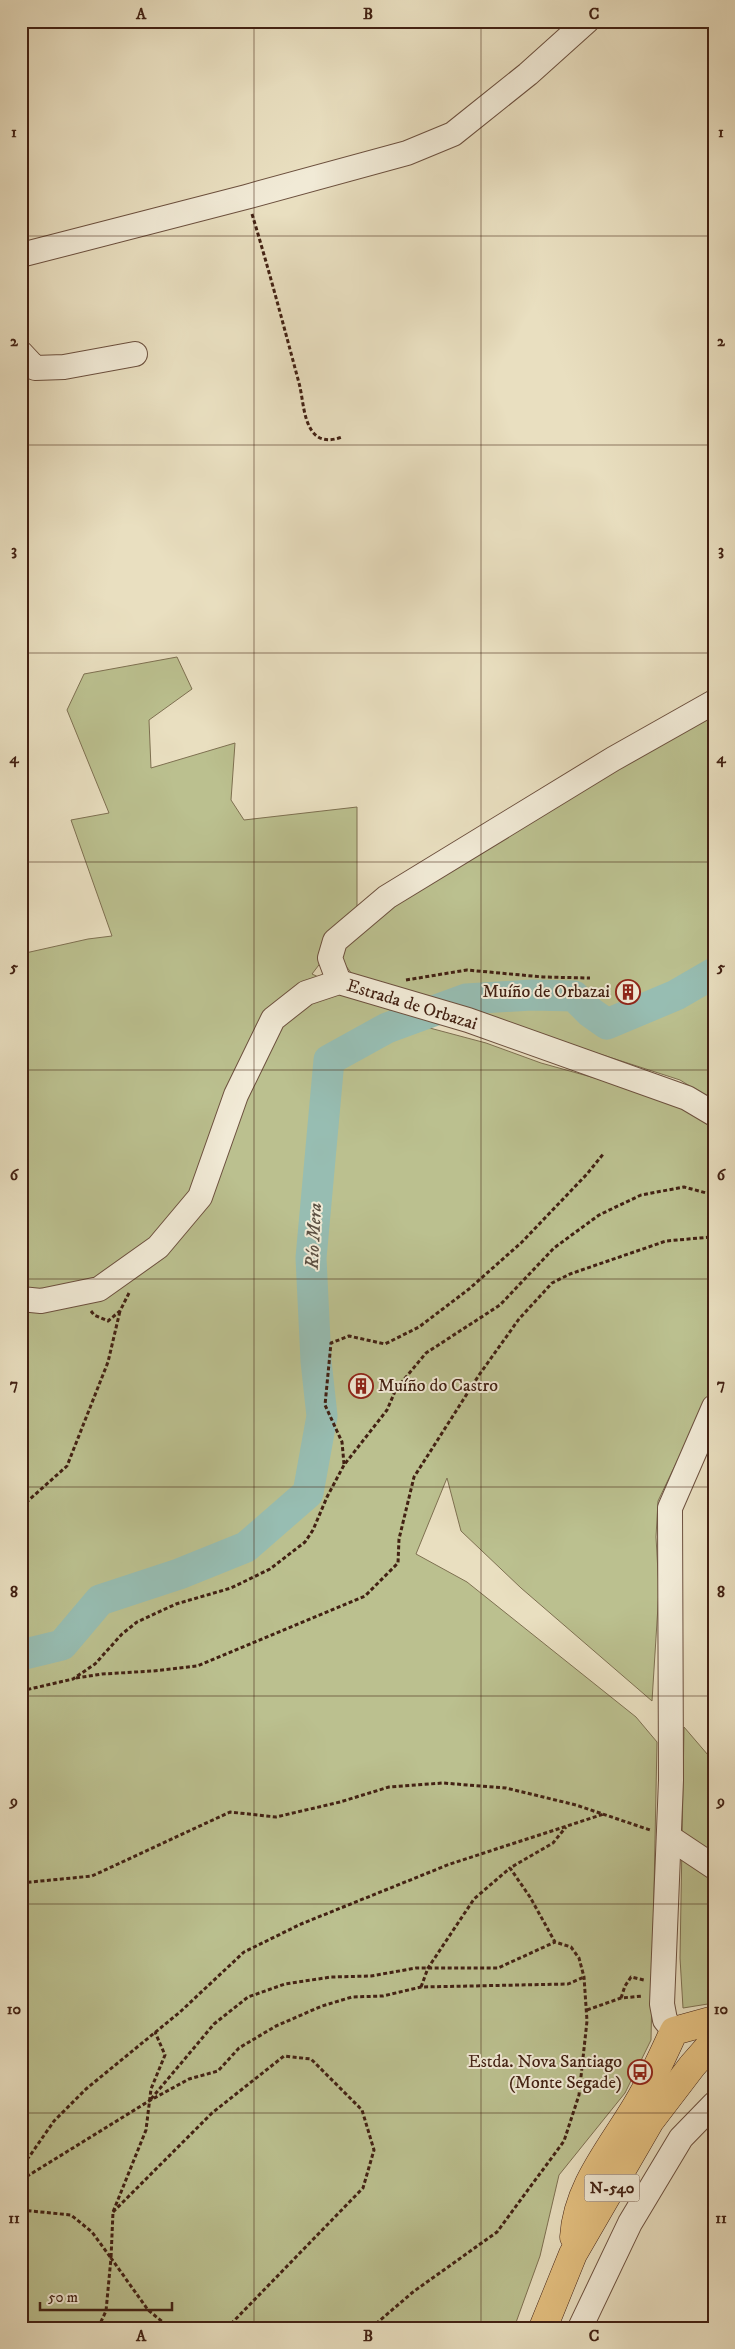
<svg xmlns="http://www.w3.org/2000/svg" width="735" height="2349" font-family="'IM FELL DW Pica',serif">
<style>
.green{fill:#bbc08f;stroke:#7e7051}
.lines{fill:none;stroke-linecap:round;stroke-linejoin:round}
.river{stroke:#97bdb2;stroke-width:31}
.minor-casing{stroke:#6c503e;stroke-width:26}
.highway-casing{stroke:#422113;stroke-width:29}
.path{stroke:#422113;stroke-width:3;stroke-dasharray:4 2.5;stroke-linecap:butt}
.minor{stroke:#f1ead6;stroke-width:24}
.highway{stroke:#e4c080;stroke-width:28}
.grid{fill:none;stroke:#422113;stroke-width:1;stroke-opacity:0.55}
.labels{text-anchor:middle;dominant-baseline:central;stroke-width:4;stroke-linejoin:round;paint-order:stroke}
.shield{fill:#f1ead6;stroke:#765d4e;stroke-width:1}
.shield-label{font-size:16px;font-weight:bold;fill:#422113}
.poi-label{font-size:18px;fill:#422113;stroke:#f1ead6;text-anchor:end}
.street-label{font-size:18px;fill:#422113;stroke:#f1ead6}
.water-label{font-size:19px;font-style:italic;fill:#5c5043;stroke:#f1ead6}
.neatline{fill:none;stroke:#422113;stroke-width:2}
.grid-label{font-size:16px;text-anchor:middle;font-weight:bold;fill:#422113}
</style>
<rect width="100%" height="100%" fill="#e9dfc0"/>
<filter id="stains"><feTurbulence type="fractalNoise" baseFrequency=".004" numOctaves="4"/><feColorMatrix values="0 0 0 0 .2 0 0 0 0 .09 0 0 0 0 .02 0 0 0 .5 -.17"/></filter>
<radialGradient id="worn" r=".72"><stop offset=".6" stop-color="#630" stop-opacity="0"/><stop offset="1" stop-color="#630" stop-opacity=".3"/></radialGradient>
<g class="green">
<polygon points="177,657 192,689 149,720 151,768 235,743 231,800 244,820 357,807 357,915 312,974 426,1027 486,1043 541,1063 663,1097 714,1127 714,1384 658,1501 656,1537 659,1590 652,1701 521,1588 461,1531 447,1478 416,1554 467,1582 636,1717 657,1742 651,2040 625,2093 559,2175 540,2256 514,2328 21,2328 21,954 88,939 112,936 71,820 109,813 67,710 84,674"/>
<polygon points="714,708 714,1103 703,1094 680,1080 352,974 343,962 341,952 390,901"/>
<polygon points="684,1727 714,1762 714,2003 683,2008 680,1958"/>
</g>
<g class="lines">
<polyline class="river" points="21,1655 62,1645 100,1600 179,1574 246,1547 308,1493 322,1416 316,1361 311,1258 329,1060 387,1028 466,999 532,995 574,996 590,1012 607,1024 676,995 714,973"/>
<defs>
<g id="minor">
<polyline points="21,255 246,197 407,153 453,134 528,74 587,21"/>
<polyline points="21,353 35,368 64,367 135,354"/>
<polyline points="339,982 330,958 335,941 387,897 613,759 714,702"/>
<polyline points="21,1299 41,1301 99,1289 158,1247 200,1197 236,1095 273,1019 306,993 339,982 468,1020 687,1098 714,1114"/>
<polyline points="669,1837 714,1867"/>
<polyline points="674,2031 665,2020 662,2004 671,1780 670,1508 714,1407"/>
<polyline points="580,2328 630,2223 681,2138 714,2104"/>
</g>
<g id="highway">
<path d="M574 2237C577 2186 613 2146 638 2103 652 2080 663 2055 674 2031L714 2020"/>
<polyline points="543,2328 573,2254 650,2121 692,2066 714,2041"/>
</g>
</defs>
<use href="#minor" class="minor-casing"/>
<use href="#highway" class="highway-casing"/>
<g class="path">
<path d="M252 214C269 270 284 327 299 383 303 398 303 418 312 431 320 442 331 441 342 437"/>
<polyline points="406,980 467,970 543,977 590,978"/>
<polyline points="91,1311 94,1315 108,1321 120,1311 129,1293"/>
<polyline points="344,1464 342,1442 325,1405 331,1343 349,1336 385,1344 419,1327 469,1289 522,1242 587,1174 604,1153"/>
<polyline points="21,1507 67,1466 108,1362 120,1311"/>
<polyline points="76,1678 102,1674 153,1671 197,1666 365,1596 398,1563 399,1539 414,1477 479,1375 519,1319 552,1283 570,1274 666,1241 711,1237 714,1235"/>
<polyline points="21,1691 73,1679 95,1664 122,1634 137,1622 176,1604 231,1588 270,1569 305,1542 313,1530 327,1497 344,1465 387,1410 396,1389 426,1353 500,1305 554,1248 599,1215 641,1195 684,1187 714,1195"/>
<polyline points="21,1883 92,1876 230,1812 276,1817 340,1802 389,1787 443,1783 506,1788 576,1805 650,1830"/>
<polyline points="421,1987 428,1968 474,1899 510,1868"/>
<polyline points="621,1998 625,1986 631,1977 644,1980"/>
<polyline points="587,2010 621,1998 643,1996"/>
<polyline points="151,2099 214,2024 248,1997 285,1984 331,1977 371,1976 416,1968 498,1968 555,1942"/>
<polyline points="21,2163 29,2157 54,2121 86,2089 180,2012 244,1952 301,1924 450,1864 604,1814"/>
<polyline points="21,2180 149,2101 189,2079 218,2071 239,2048 276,2026 322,2006 352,1997 383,1996 421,1987 568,1984 584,1977"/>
<polyline points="21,2210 71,2215 92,2232 111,2258 113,2212 146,2130 151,2089 165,2055 155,2032"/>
<polyline points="113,2212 212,2113 284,2056 311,2059 362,2110 374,2150 363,2188 227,2328"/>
<polyline points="98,2328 106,2311 111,2258 148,2310 170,2328"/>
<polyline points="371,2328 413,2292 497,2232 564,2141 579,2095 587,2021 584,1977 579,1958 571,1947 555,1942 530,1897 510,1868 553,1843 566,1827"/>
</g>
<use href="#minor" class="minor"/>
<use href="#highway" class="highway"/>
</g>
<path class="grid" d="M254 21V2328M481 21V2328M21 236H714M21 445H714M21 653H714M21 862H714M21 1070H714M21 1279H714M21 1487H714M21 1696H714M21 1904H714M21 2113H714"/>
<defs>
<symbol id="building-ring" viewBox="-11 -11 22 22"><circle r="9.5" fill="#f1ead6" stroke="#8f2418" stroke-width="1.5"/><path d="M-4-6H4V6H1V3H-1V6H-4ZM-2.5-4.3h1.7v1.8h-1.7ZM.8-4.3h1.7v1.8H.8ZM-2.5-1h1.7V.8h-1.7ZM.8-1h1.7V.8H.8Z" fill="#8f2418"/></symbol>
<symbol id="bus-ring" viewBox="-11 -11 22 22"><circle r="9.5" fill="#f1ead6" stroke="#8f2418" stroke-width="1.5"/><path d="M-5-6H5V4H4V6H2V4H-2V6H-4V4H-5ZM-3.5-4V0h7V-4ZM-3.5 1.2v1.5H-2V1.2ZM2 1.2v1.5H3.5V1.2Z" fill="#8f2418"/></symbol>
</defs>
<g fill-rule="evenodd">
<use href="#building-ring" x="614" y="978" width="28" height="28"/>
<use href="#building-ring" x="347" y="1372" width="28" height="28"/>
<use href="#bus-ring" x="626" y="2058" width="28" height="28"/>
</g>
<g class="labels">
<rect class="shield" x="584.5" y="2174.5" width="55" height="27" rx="4"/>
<g class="shield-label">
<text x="612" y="2188">N-540</text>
</g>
<g class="poi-label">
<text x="610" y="992">Muíño de Orbazai</text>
<text x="378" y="1386" text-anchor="start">Muíño do Castro</text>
<text x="622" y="2062">Estda. Nova Santiago<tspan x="622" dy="21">(Monte Segade)</tspan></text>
</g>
<g class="street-label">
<text transform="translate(412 1005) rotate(17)">Estrada de Orbazai</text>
</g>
<g class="water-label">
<text transform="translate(314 1236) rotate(-87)">Río Mera</text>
</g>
</g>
<rect width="735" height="2349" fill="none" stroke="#e9dfc0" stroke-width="55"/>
<path d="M40 2302v8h132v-8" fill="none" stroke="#422113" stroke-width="2.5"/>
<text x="48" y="2302" font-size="15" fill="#422113" stroke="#f1ead6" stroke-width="4" paint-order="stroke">50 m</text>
<rect x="28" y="28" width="680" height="2294" class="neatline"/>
<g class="grid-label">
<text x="141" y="19">A</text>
<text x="368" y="19">B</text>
<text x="594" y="19">C</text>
<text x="14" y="137">1</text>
<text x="721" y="137">1</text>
<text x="14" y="346">2</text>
<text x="721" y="346">2</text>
<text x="14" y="555">3</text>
<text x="721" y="555">3</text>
<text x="14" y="763">4</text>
<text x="721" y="763">4</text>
<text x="14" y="972">5</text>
<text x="721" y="972">5</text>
<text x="14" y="1180">6</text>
<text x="721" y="1180">6</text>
<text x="14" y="1389">7</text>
<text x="721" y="1389">7</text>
<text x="14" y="1597">8</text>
<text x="721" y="1597">8</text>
<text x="14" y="1806">9</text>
<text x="721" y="1806">9</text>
<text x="14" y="2014">10</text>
<text x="721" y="2014">10</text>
<text x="14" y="2223">11</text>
<text x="721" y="2223">11</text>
<text x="141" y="2341">A</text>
<text x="368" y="2341">B</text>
<text x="594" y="2341">C</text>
</g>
<rect width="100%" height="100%" filter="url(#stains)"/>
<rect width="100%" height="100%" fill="url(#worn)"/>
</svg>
